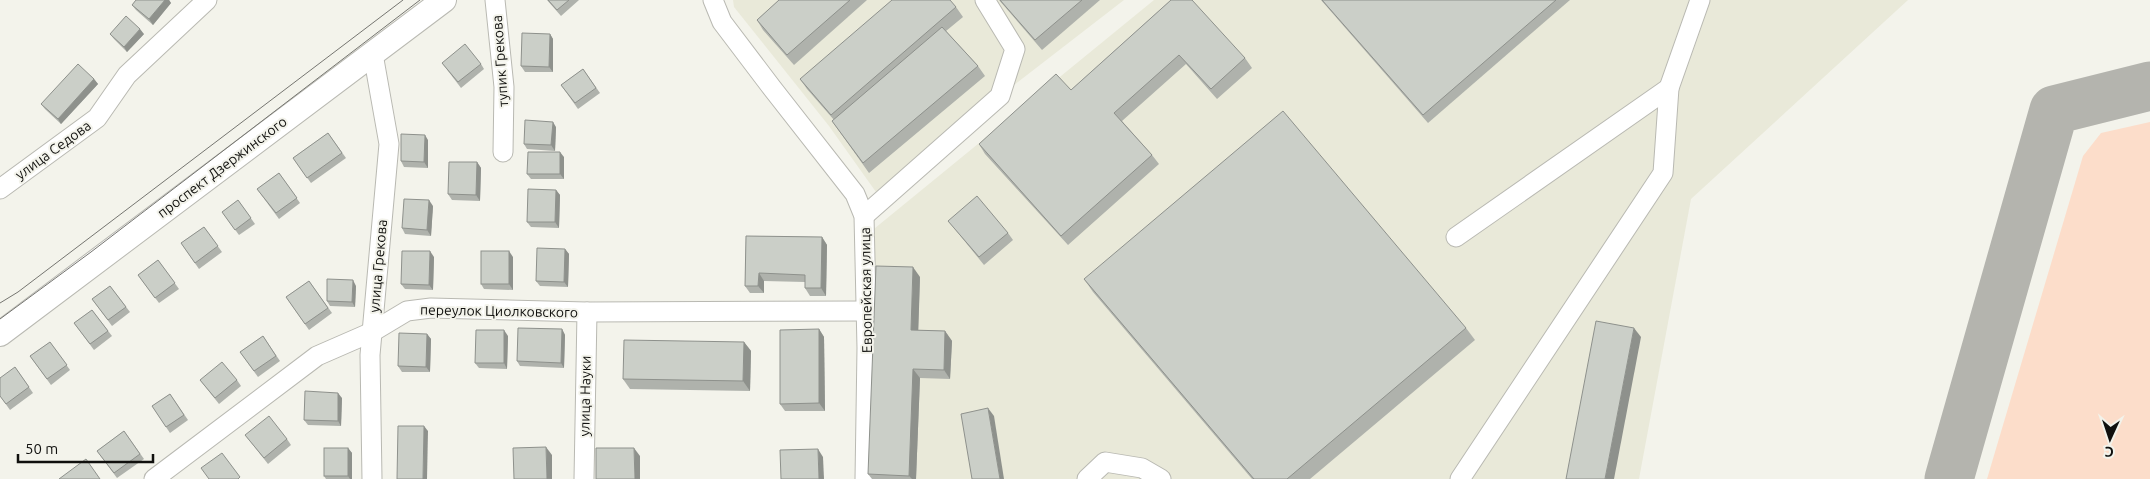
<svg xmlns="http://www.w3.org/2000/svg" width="2150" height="479" font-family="Ubuntu,sans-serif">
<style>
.built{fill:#e9e9d9}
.green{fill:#fcddca}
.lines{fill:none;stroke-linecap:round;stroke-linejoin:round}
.taxiway{stroke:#b4b4ae;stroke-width:49}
.minor-casing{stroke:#b9b9b2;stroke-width:21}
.major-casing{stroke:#b9b9b2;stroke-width:26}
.minor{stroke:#fff;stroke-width:19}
.major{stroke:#fff;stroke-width:24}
.tram{stroke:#757570;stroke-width:1}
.wall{fill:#afb2ac}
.shaded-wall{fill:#8e918c}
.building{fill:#cbcfc8;stroke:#8e918c}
.labels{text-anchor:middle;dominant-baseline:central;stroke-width:4;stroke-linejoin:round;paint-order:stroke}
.street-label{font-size:14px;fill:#10100e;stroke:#f3f3eb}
</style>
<rect width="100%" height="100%" fill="#f3f3eb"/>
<g class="built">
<polygon points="733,0 1124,0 876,192 829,126 734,7"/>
<polygon points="1154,0 1908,0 1691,199 1639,479 873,479 869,233"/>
</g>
<polygon class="green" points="2150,122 2150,479 1987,479 2083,156 2101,133"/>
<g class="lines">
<polyline class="taxiway" points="1949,479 2054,110 2150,86"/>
<defs>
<g id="minor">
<polyline points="495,0 504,87 503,152"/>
<polyline points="713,0 722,22 772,88 855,194 864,216 867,348 865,479"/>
<polyline points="1669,88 1700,0"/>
<polyline points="0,189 97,118 127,75 207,0"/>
<polyline points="864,216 1000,96 1015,49 985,0"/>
<polyline points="1456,237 1669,88 1663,173 1460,479"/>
<polyline points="154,479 317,356 372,332 407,311 431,308 587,312 866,311"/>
<polyline points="372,479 370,355 389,144 373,54"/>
<polyline points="584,479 587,312"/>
<polyline points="1087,479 1105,462 1142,468 1161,479"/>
</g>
<polyline id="major" points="0,334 444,0"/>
</defs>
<use href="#minor" class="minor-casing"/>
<use href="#major" class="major-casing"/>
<use href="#minor" class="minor"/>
<use href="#major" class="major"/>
<g class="tram">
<polyline points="0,303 18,292 403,0"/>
<polyline points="0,319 91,252 420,0"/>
</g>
</g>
<g class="wall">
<polygon points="136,0 169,0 171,3 153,25 136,10 132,5"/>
<polygon points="547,0 579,0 561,16"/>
<polygon points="779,0 867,0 794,65 763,30 757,20"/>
<polygon points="999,0 1100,0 1042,50"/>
<polygon points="1171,0 1245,58 1252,68 1217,99 1186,64 1122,121 1152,155 1159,164 1068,245 985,154 979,144 1071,90"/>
<polygon points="1321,0 1570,0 1428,123"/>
<polygon points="956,7 963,17 946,31 978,66 985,76 869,173 832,121 834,120 807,89 800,79"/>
<polygon points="110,34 144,34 127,52 114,39"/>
<polygon points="550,34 553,39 553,72 525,72 521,66"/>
<polygon points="442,63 481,64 484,69 461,88"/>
<polygon points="583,69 600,93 578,109 561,85"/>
<polygon points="94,79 98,84 61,124 45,109 41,104"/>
<polygon points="556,127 555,151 527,149 524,144"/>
<polygon points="328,133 346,158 311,183 293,158"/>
<polygon points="428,140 428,168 404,167 401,161"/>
<polygon points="564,157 564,179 531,179 527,174"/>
<polygon points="477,162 481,168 480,201 452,200 448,194"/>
<polygon points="279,173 300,203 279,219 257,189"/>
<polygon points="556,190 560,195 559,228 531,227 527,222"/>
<polygon points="238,200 255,224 239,235 222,212"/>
<polygon points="433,206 431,236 405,234 402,228"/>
<polygon points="948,221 1008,233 1013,240 984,265 954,228"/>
<polygon points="204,227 222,252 199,269 181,243"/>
<polygon points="746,236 822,237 827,245 826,296 810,296 805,288 805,282 764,281 764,293 750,293 745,286"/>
<polygon points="565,249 569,254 568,287 540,286 536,281"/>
<polygon points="434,257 433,290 405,289 401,284"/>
<polygon points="513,257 513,290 484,289 481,284"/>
<polygon points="158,260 179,289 159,303 138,275"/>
<polygon points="920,277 918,330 945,331 952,341 950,379 920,378 916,479 872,479 868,474"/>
<polygon points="1084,279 1466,328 1475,340 1310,479 1252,479 1093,292"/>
<polygon points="309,281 332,313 309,330 286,297"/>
<polygon points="110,286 130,312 112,326 92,299"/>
<polygon points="356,286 355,307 330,306 327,301"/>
<polygon points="92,310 112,336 94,350 74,323"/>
<polygon points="562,329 565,335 564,368 520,366 517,361"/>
<polygon points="819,329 824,337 825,411 785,411 780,404"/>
<polygon points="427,334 431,339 430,372 402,372 398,366"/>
<polygon points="263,336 280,361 258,377 240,352"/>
<polygon points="508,336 507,369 479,368 475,363"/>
<polygon points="50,342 70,370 51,385 30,356"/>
<polygon points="744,342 751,351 750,391 630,389 623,379"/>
<polygon points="15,367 33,393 10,410 0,396"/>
<polygon points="200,380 237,380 241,386 219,404"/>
<polygon points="170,394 188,420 170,433 152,406"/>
<polygon points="342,398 341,426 308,425 304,420"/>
<polygon points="124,431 144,459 117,478 97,451"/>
<polygon points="245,435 287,439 291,445 268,464"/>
<polygon points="348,448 352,453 352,479 326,479 324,476"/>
</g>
<g class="shaded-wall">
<polygon points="165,0 169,0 171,3 153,25 149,19"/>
<polygon points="140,29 144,34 127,52 124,47"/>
<polygon points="550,34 553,39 553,72 549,67"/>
<polygon points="94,79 98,84 61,124 58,119"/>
<polygon points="553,122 556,127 555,151 551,145"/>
<polygon points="425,135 428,140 428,168 424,162"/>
<polygon points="560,152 564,157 564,179 560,174"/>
<polygon points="477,162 481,168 480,201 476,195"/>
<polygon points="556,190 560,195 559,228 555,222"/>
<polygon points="429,200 433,206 431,236 427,230"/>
<polygon points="822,237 827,245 826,296 821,288"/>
<polygon points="565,249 569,254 568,287 564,282"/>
<polygon points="430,251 434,257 433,290 429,285"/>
<polygon points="509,251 513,257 513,290 509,284"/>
<polygon points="913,267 920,277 918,339 911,330"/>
<polygon points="759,273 764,281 764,293 758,286"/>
<polygon points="353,280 356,286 355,307 352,302"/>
<polygon points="1634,328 1641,337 1614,479 1605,479"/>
<polygon points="562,329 565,335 564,368 561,363"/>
<polygon points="819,329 824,337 825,411 819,403"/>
<polygon points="504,330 508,336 507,369 504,363"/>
<polygon points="945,331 952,341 950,379 944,370"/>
<polygon points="427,334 431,339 430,372 426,367"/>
<polygon points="744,342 751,351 750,391 743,381"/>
<polygon points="913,369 920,378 916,479 912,479 909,476"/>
<polygon points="338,393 342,398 341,426 338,421"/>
<polygon points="988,408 994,416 1004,479 1000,479"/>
<polygon points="424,426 428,431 427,479 423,479"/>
<polygon points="546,447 552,455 552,479 547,479"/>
<polygon points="348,448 352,453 352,479 350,479 348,476"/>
<polygon points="634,448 640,456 640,479 635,479"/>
<polygon points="818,449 823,457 824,479 819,479"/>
</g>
<g class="building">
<polygon points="136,0 165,0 149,19 132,5"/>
<polygon points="548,0 569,0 557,10"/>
<polygon points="779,0 850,0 787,55 757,20"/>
<polygon points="892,0 950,0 956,7 831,115 800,79"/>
<polygon points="1000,0 1082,0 1035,40"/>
<polygon points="1171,0 1192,0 1245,58 1211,89 1179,55 1114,113 1152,155 1061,236 979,144 1056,74 1071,90"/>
<polygon points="1322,0 1556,0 1423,115"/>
<polygon points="126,16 140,29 124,47 110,34"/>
<polygon points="942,27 978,66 863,163 832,121"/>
<polygon points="522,33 550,34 549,67 521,66"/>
<polygon points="465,44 481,64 458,82 442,63"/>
<polygon points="78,64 94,79 58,119 41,104"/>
<polygon points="583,69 596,88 575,103 561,85"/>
<polygon points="1283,111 1466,328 1287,479 1254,479 1084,279"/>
<polygon points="525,120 553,122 551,145 524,144"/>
<polygon points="328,133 342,153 307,178 293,158"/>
<polygon points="401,134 425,135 424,162 401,161"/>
<polygon points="528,152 560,152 560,174 527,174"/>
<polygon points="449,162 477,162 476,195 448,194"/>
<polygon points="279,173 297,198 276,213 257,189"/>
<polygon points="528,189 556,190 555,222 527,222"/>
<polygon points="977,196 1008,233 979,257 948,221"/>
<polygon points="404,199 429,200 427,230 402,228"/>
<polygon points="238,200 251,218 235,230 222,212"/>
<polygon points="204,227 218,246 195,263 181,243"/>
<polygon points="746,236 822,237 821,288 805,288 805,275 759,273 758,286 745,286"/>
<polygon points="537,248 565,249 564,282 536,281"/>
<polygon points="402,251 430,251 429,285 401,284"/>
<rect x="481" y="251" width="28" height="33"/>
<polygon points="158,260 175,283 155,298 138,275"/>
<polygon points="876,266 913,267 911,330 945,331 944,370 913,369 909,476 868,474"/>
<polygon points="327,279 353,280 352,302 327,301"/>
<polygon points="309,281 328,308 305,324 286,297"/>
<polygon points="110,286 126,307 108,320 92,299"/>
<polygon points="92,310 108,331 90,344 74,323"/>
<polygon points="1596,321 1634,328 1605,479 1566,479"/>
<polygon points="518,328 562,329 561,363 517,361"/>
<polygon points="819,329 819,403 780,404 780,330"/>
<polygon points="476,330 504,330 504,363 475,363"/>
<polygon points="399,333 427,334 426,367 398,366"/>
<polygon points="263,336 276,356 254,371 240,352"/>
<polygon points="624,340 744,342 743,381 623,379"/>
<polygon points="50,342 67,365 47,379 30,356"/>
<polygon points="222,362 237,380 215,398 200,380"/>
<polygon points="15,367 29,387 6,404 0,396 0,378"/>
<polygon points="305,391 338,393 338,421 304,420"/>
<polygon points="170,394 184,415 166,427 152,406"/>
<polygon points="988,408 1000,479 972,479 961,414"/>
<polygon points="269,416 287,439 264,458 245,435"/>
<polygon points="398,426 424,426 423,479 397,479"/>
<polygon points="124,431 140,454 114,473 97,451"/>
<polygon points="546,447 547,479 514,479 513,448"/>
<rect x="324" y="448" width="24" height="28"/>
<polygon points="596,448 634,448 635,479 596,479"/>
<polygon points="818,449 819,479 781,479 780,450"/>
<polygon points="222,453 240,477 238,479 209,479 201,468"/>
<polygon points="86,459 100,479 59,479"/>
</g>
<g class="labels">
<g class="street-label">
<text transform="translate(500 61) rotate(-94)">тупик Грекова</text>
<text transform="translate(53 150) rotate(-36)">улица Седова</text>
<text transform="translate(222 167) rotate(-37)">проспект Дзержинского</text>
<text transform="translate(378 266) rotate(-85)">улица Грекова</text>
<text transform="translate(866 290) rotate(-91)">Европейская улица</text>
<text transform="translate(499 311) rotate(1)">переулок Циолковского</text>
<text transform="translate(585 396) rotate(-89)">улица Науки</text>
</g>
</g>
<g transform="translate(2110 439) rotate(183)" stroke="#f3f3eb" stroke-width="4" paint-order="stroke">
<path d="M0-4L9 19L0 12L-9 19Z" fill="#10100e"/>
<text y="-8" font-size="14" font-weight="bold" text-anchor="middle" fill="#10100e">С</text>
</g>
<path d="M18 454v8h135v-8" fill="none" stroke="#10100e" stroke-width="2.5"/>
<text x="25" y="454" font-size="15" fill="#10100e" stroke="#f3f3eb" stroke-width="4" paint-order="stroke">50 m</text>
</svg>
